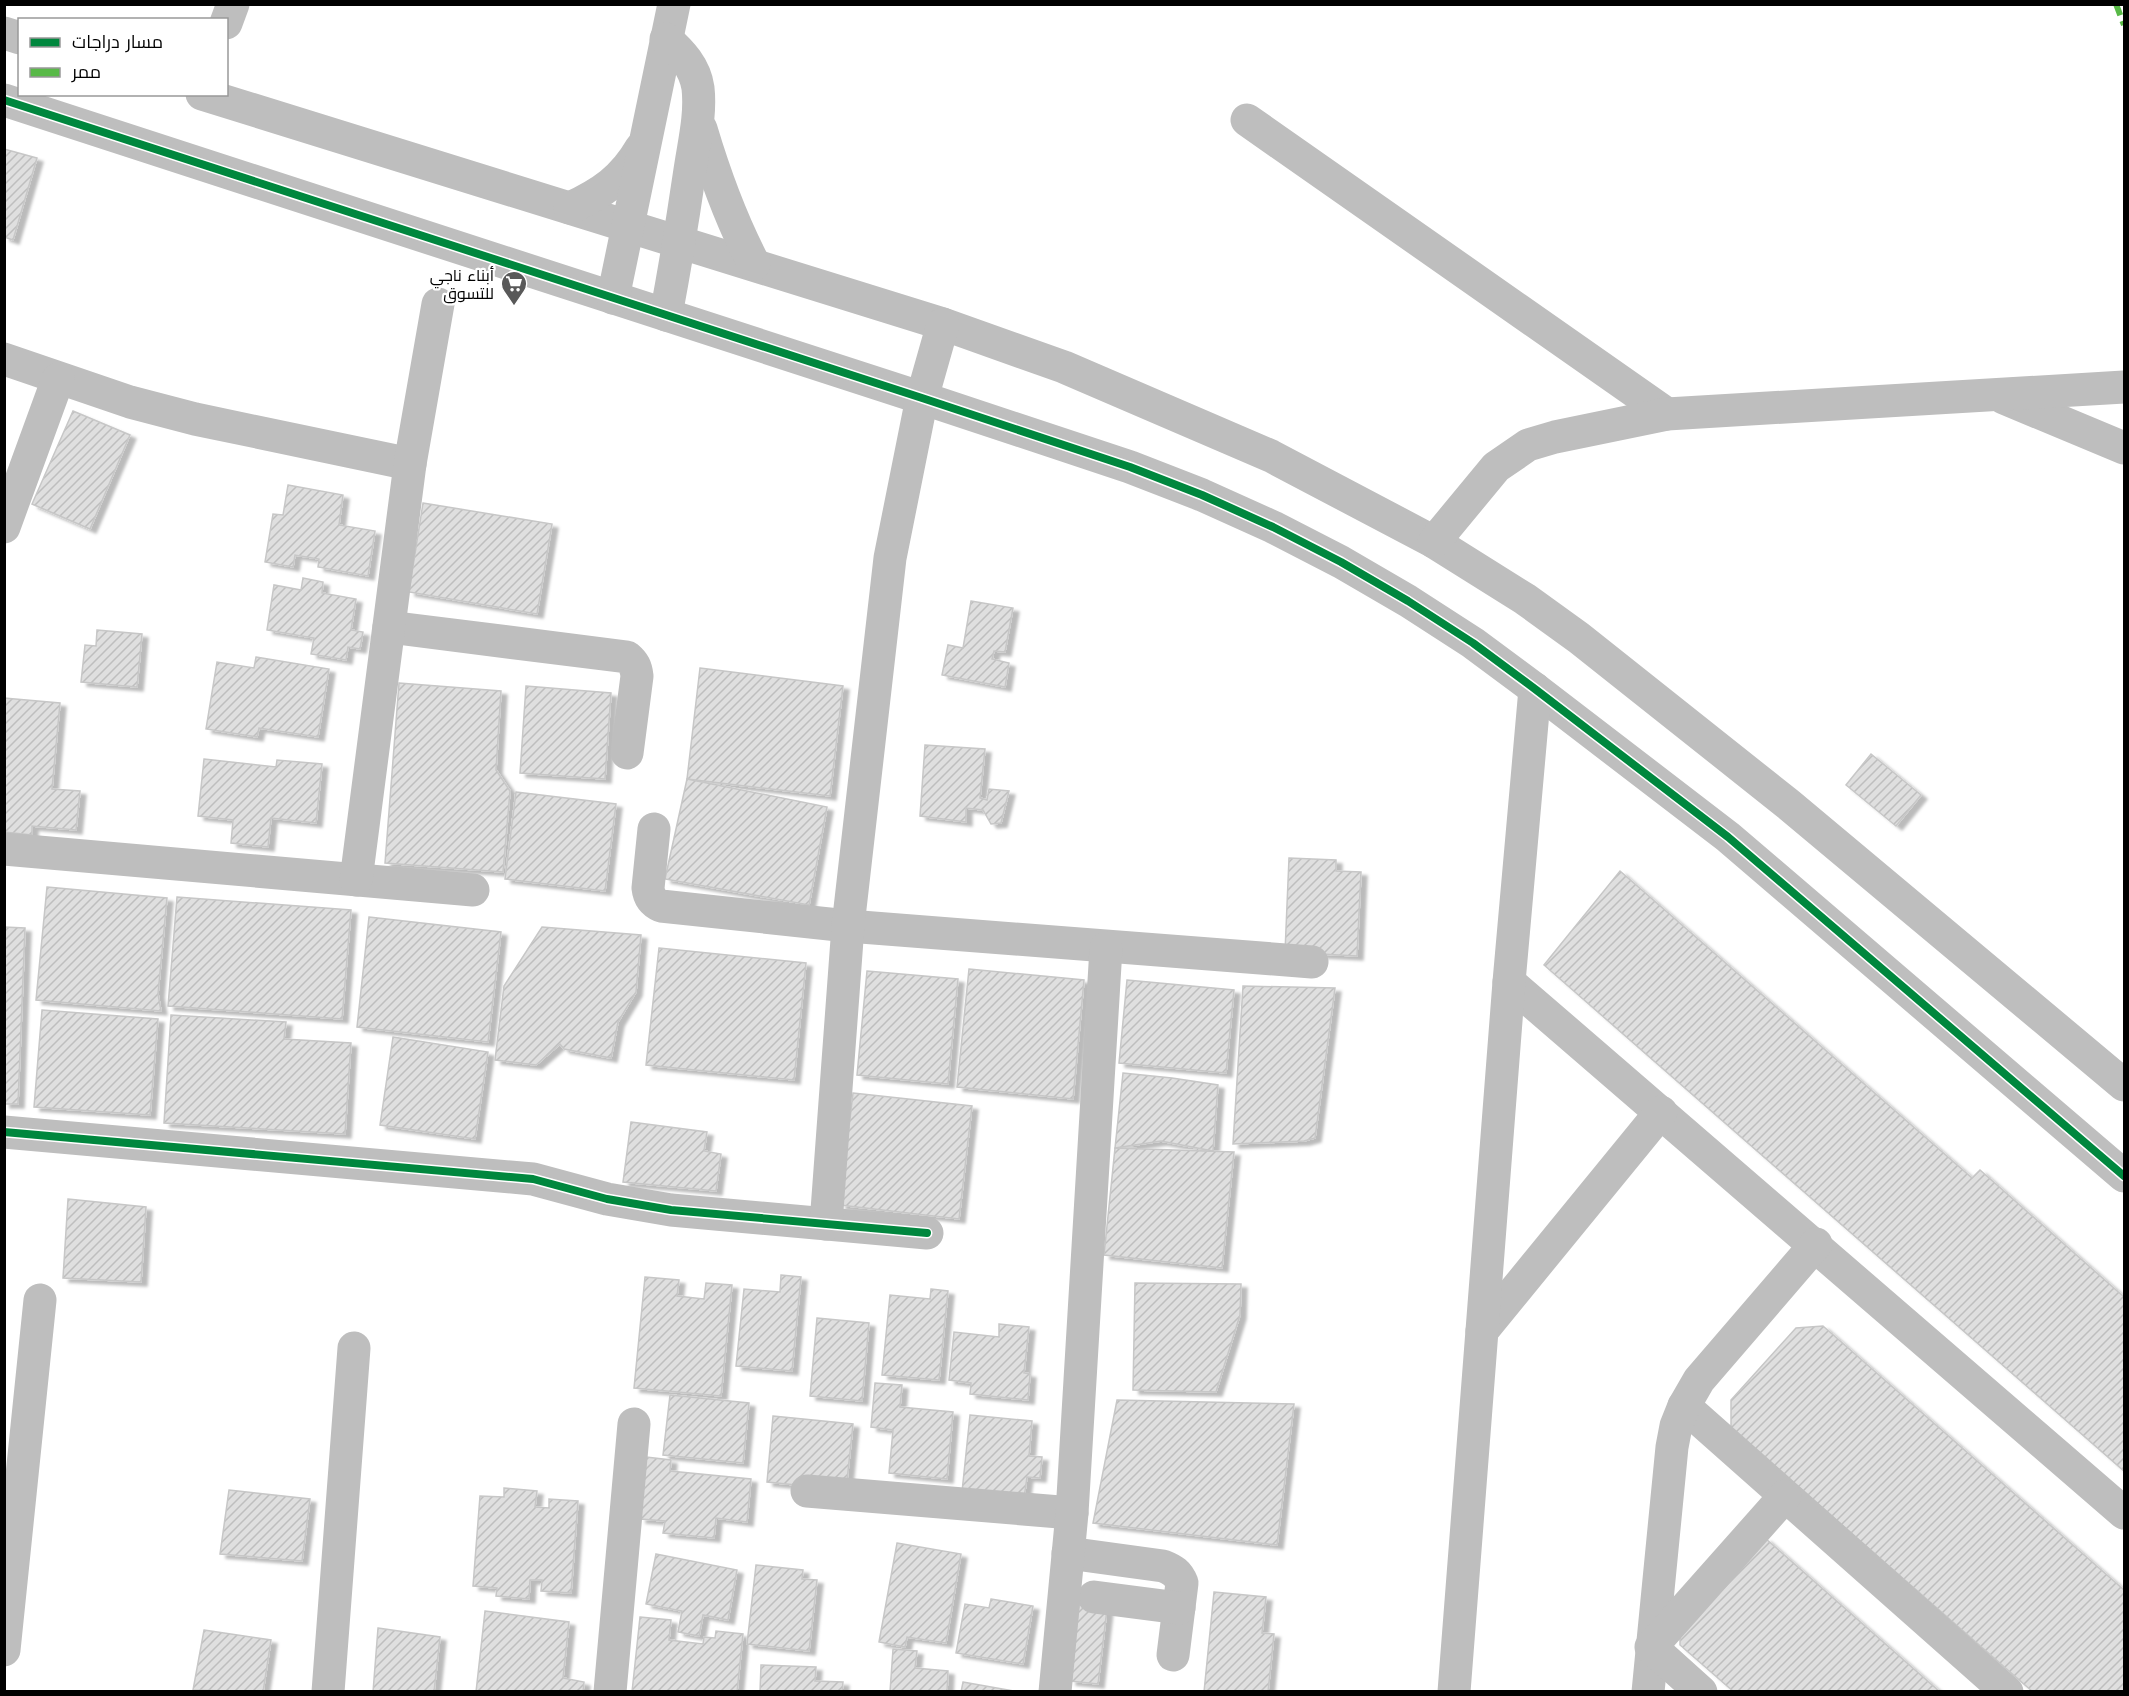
<svg xmlns="http://www.w3.org/2000/svg" width="2129" height="1696" font-family="'Work Sans',Cairo,sans-serif">
<style>
.building{fill:url(#building-hatch);stroke:#c7c7c7;stroke-width:1.5;filter:url(#shadow)}
.lines{fill:none;stroke-linecap:round;stroke-linejoin:round}
.minor{stroke:#bebebe;stroke-width:33}
.quiet{stroke:#58b947;stroke-width:6;stroke-dasharray:12 6;stroke-linecap:butt}
.cycleway-casing{stroke:#fff;stroke-width:11}
.cycleway{stroke:#00873e;stroke-width:8}
.labels{text-anchor:middle;dominant-baseline:central;stroke-width:4.5;stroke-linejoin:round;paint-order:stroke}
.poi-label{font-size:16px;fill:#000;stroke:#fff;text-anchor:end}
</style>
<defs>
<pattern id="building-hatch" width="6" height="6" patternUnits="userSpaceOnUse" patternTransform="scale(1.5)"><rect width="6" height="6" fill="#dfdfdf"/><path d="M-1 1l2-2M0 6l6-6M5 7l2-2" fill="none" stroke="#bebebe"/></pattern>
<filter id="shadow"><feDropShadow dx="6" dy="4" stdDeviation="1.5" flood-color="#0004"/></filter>
</defs>
<rect width="100%" height="100%" fill="#fff"/>
<g class="building">
<polygon points="4,149 37,158 13,240 4,237"/>
<polygon points="73,411 130,435 90,529 32,504"/>
<polygon points="288,485 343,495 339,525 375,531 368,576 318,567 319,559 295,555 293,567 265,562 273,514 283,515"/>
<polygon points="423,503 552,524 537,614 409,592"/>
<polygon points="303,578 323,582 322,593 356,599 351,630 363,632 360,649 348,647 346,660 311,654 314,638 267,630 274,585 301,590"/>
<polygon points="971,601 1013,608 1005,652 994,651 992,659 1009,663 1005,687 942,675 948,645 963,648"/>
<polygon points="97,630 142,634 137,687 81,682 85,645 96,646"/>
<polygon points="256,657 329,669 318,737 259,728 257,737 206,729 217,662 254,668"/>
<polygon points="700,668 843,686 830,796 687,779"/>
<polygon points="399,683 501,691 496,770 510,791 503,872 385,863"/>
<polygon points="526,686 611,693 605,779 520,773"/>
<polygon points="4,698 60,703 52,789 80,791 76,830 32,826 32,835 4,832"/>
<polygon points="925,745 985,749 980,798 987,800 989,789 1009,791 1001,823 991,824 983,810 966,808 966,822 920,816"/>
<polygon points="1871,754 1921,795 1896,826 1846,785"/>
<polygon points="204,759 276,767 277,760 322,764 316,823 271,818 268,847 231,843 233,820 198,816"/>
<polygon points="687,779 827,807 809,905 665,879"/>
<polygon points="516,792 616,804 605,891 505,879"/>
<polygon points="1289,858 1336,860 1336,871 1361,872 1357,956 1285,952"/>
<polygon points="1620,871 1972,1178 1980,1170 2124,1297 2124,1471 1544,965"/>
<polygon points="47,887 167,898 158,994 161,1011 36,1000"/>
<polygon points="177,897 351,910 342,1019 168,1006"/>
<polygon points="369,917 501,932 488,1042 357,1027"/>
<polygon points="4,927 25,928 18,1104 4,1104"/>
<polygon points="542,927 641,935 636,992 618,1022 611,1058 564,1049 560,1044 536,1065 495,1060 504,986"/>
<polygon points="659,948 806,963 794,1080 646,1065"/>
<polygon points="969,969 1084,980 1073,1099 957,1087"/>
<polygon points="867,971 958,979 948,1084 857,1075"/>
<polygon points="1127,980 1234,990 1226,1073 1119,1063"/>
<polygon points="1243,986 1335,988 1315,1138 1304,1141 1233,1144"/>
<polygon points="42,1010 158,1019 150,1115 34,1107"/>
<polygon points="171,1015 286,1022 284,1039 351,1043 345,1134 164,1123"/>
<polygon points="393,1037 488,1052 475,1139 380,1125"/>
<polygon points="1123,1073 1172,1078 1218,1085 1213,1151 1161,1141 1115,1148"/>
<polygon points="853,1093 972,1106 959,1219 840,1205"/>
<polygon points="631,1122 707,1132 704,1151 721,1154 716,1191 623,1182"/>
<polygon points="1115,1148 1234,1152 1222,1268 1104,1255"/>
<polygon points="68,1199 146,1207 141,1282 63,1278"/>
<polygon points="781,1275 801,1277 792,1371 736,1366 744,1289 780,1292"/>
<polygon points="645,1277 679,1280 677,1296 704,1299 706,1283 732,1285 721,1396 634,1388"/>
<polygon points="1135,1283 1241,1284 1240,1315 1216,1392 1133,1390"/>
<polygon points="931,1289 948,1291 939,1380 882,1375 890,1295 930,1299"/>
<polygon points="817,1318 869,1323 862,1401 810,1396"/>
<polygon points="999,1324 1029,1327 1024,1373 1030,1374 1028,1400 970,1394 971,1383 949,1380 954,1332 999,1337"/>
<polygon points="1823,1326 2124,1590 2124,1692 2033,1692 1731,1428 1731,1400 1796,1328"/>
<polygon points="875,1383 902,1385 900,1407 953,1412 947,1479 889,1473 893,1430 871,1427"/>
<polygon points="670,1395 749,1403 743,1463 663,1455"/>
<polygon points="1117,1400 1294,1404 1277,1545 1093,1523"/>
<polygon points="970,1415 1032,1421 1029,1456 1042,1457 1040,1478 1027,1477 1024,1498 962,1492"/>
<polygon points="773,1416 853,1424 846,1490 767,1482"/>
<polygon points="646,1457 671,1460 670,1471 751,1479 747,1522 716,1518 714,1538 663,1533 665,1521 640,1519"/>
<polygon points="504,1488 537,1491 535,1507 549,1508 549,1499 578,1501 571,1593 541,1591 542,1580 530,1580 529,1599 496,1596 497,1588 473,1586 480,1496 504,1497"/>
<polygon points="229,1490 310,1499 302,1561 220,1554"/>
<polygon points="1765,1538 1940,1692 1734,1692 1680,1645 1680,1618"/>
<polygon points="897,1543 961,1554 946,1643 907,1637 905,1647 879,1642"/>
<polygon points="656,1554 737,1570 728,1620 703,1615 699,1636 678,1632 682,1611 646,1604"/>
<polygon points="756,1565 803,1570 802,1579 817,1580 809,1651 747,1644"/>
<polygon points="1214,1592 1266,1597 1262,1633 1274,1634 1268,1692 1204,1692"/>
<polygon points="991,1599 1033,1606 1023,1664 956,1653 965,1604 989,1608"/>
<polygon points="1079,1605 1107,1609 1098,1684 1070,1681"/>
<polygon points="485,1611 569,1622 563,1678 584,1682 583,1692 476,1692"/>
<polygon points="640,1617 671,1620 669,1640 703,1644 704,1637 715,1638 716,1631 743,1634 737,1692 632,1692"/>
<polygon points="378,1628 440,1637 434,1692 373,1692"/>
<polygon points="204,1630 271,1640 263,1692 193,1690"/>
<polygon points="893,1649 917,1651 915,1668 948,1671 947,1692 890,1692"/>
<polygon points="761,1665 816,1667 815,1681 843,1682 842,1692 760,1692"/>
<polygon points="963,1682 1020,1692 961,1692"/>
</g>
<g class="lines">
<g class="minor">
<polyline points="226,23 233,4"/>
<polyline points="4,33 20,38"/>
<polyline points="202,94 943,324 1064,367 1271,456 1434,542 1525,599 1579,638 1788,804 2124,1085"/>
<polyline points="4,100 922,398 1130,467 1202,495 1273,527 1341,562 1408,601 1473,643 1535,689 1728,837 2124,1176"/>
<polyline points="1247,120 1667,414"/>
<path d="M701 129C715 176 731 220 754 264"/>
<path d="M570 208C602 193 623 179 641 148"/>
<polyline points="613,298 674,4"/>
<path d="M666 315C675 267 683 218 690 170 694 143 701 115 698 88 695 67 681 52 666 39"/>
<polyline points="4,359 130,402 195,419 410,464"/>
<polyline points="2004,398 2124,448"/>
<polyline points="4,527 58,379"/>
<polyline points="1434,542 1496,467 1528,445 1555,437 1667,414 2124,387"/>
<path d="M389 627 627 657C634 663 636 667 637 676L627 753"/>
<path d="M654 829 648 888C649 897 652 902 661 906L848 926 1312 962"/>
<polyline points="4,849 473,890"/>
<polyline points="356,880 410,464 438,304"/>
<polyline points="1509,982 2124,1513"/>
<polyline points="4,1132 533,1179 607,1199 671,1210 927,1233"/>
<polyline points="826,1224 848,926 890,558 922,398 943,324"/>
<polyline points="1482,1331 1661,1112"/>
<polyline points="1684,1406 2007,1692"/>
<polyline points="807,1491 1072,1513"/>
<path d="M1068 1553 1163 1566C1173 1570 1178 1573 1182 1583L1173 1655"/>
<polyline points="1094,1597 1179,1608"/>
<polyline points="4,1650 40,1300"/>
<polyline points="328,1692 354,1348"/>
<polyline points="610,1692 634,1424"/>
<polyline points="1055,1692 1072,1513 1106,948"/>
<polyline points="1454,1692 1509,982 1535,689"/>
<polyline points="1648,1692 1672,1447 1676,1426 1684,1406 1699,1380 1816,1244"/>
<polyline points="1701,1692 1651,1647 1785,1496"/>
</g>
<polyline class="quiet" points="2116,4 2124,25"/>
<defs>
<g id="cycleway">
<polyline points="4,100 922,398 1130,467 1202,495 1273,527 1341,562 1408,601 1473,643 1535,689 1728,837 2124,1176"/>
<polyline points="4,1132 533,1179 607,1199 671,1210 927,1233"/>
</g>
</defs>
<use href="#cycleway" class="cycleway-casing"/>
<use href="#cycleway" class="cycleway"/>
</g>
<defs>
<symbol id="supermarket-pin" viewBox="-11 -11 22 30"><path d="M0 17L-7.5 6A9.5 9.5 0 1 1 7.5 6Z" fill="#595959" stroke="#fff"/><path d="M-6-5.5h2.5l.6 2H6L4.5 2H-2.5L-4.4-4H-6ZM-1.5 3.2a1.3 1.3 0 1 0 .1 0ZM3 3.2a1.3 1.3 0 1 0 .1 0Z" fill="#fff"/></symbol>
</defs>
<g fill-rule="evenodd">
<use href="#supermarket-pin" x="499" y="269" width="30" height="40"/>
</g>
<g class="labels">
<g class="poi-label">
<text x="494" y="275">أبناء ناجي<tspan x="494" dy="18">للتسوق</tspan></text>
</g>
</g>
<rect width="2129" height="1696" fill="none" stroke="#000000" stroke-width="12"/>
<rect x="18" y="18" width="210" height="78" fill="#ffffff" stroke="#999999" stroke-width="1.5"/>
<rect x="30" y="38" width="30" height="9" fill="#00873e" stroke="#999999" stroke-width="1.5"/>
<text x="72" y="48" font-size="18" fill="#000000">مسار دراجات</text>
<rect x="30" y="68" width="30" height="9" fill="#58b947" stroke="#999999" stroke-width="1.5"/>
<text x="72" y="78" font-size="18" fill="#000000">ممر</text>
</svg>
